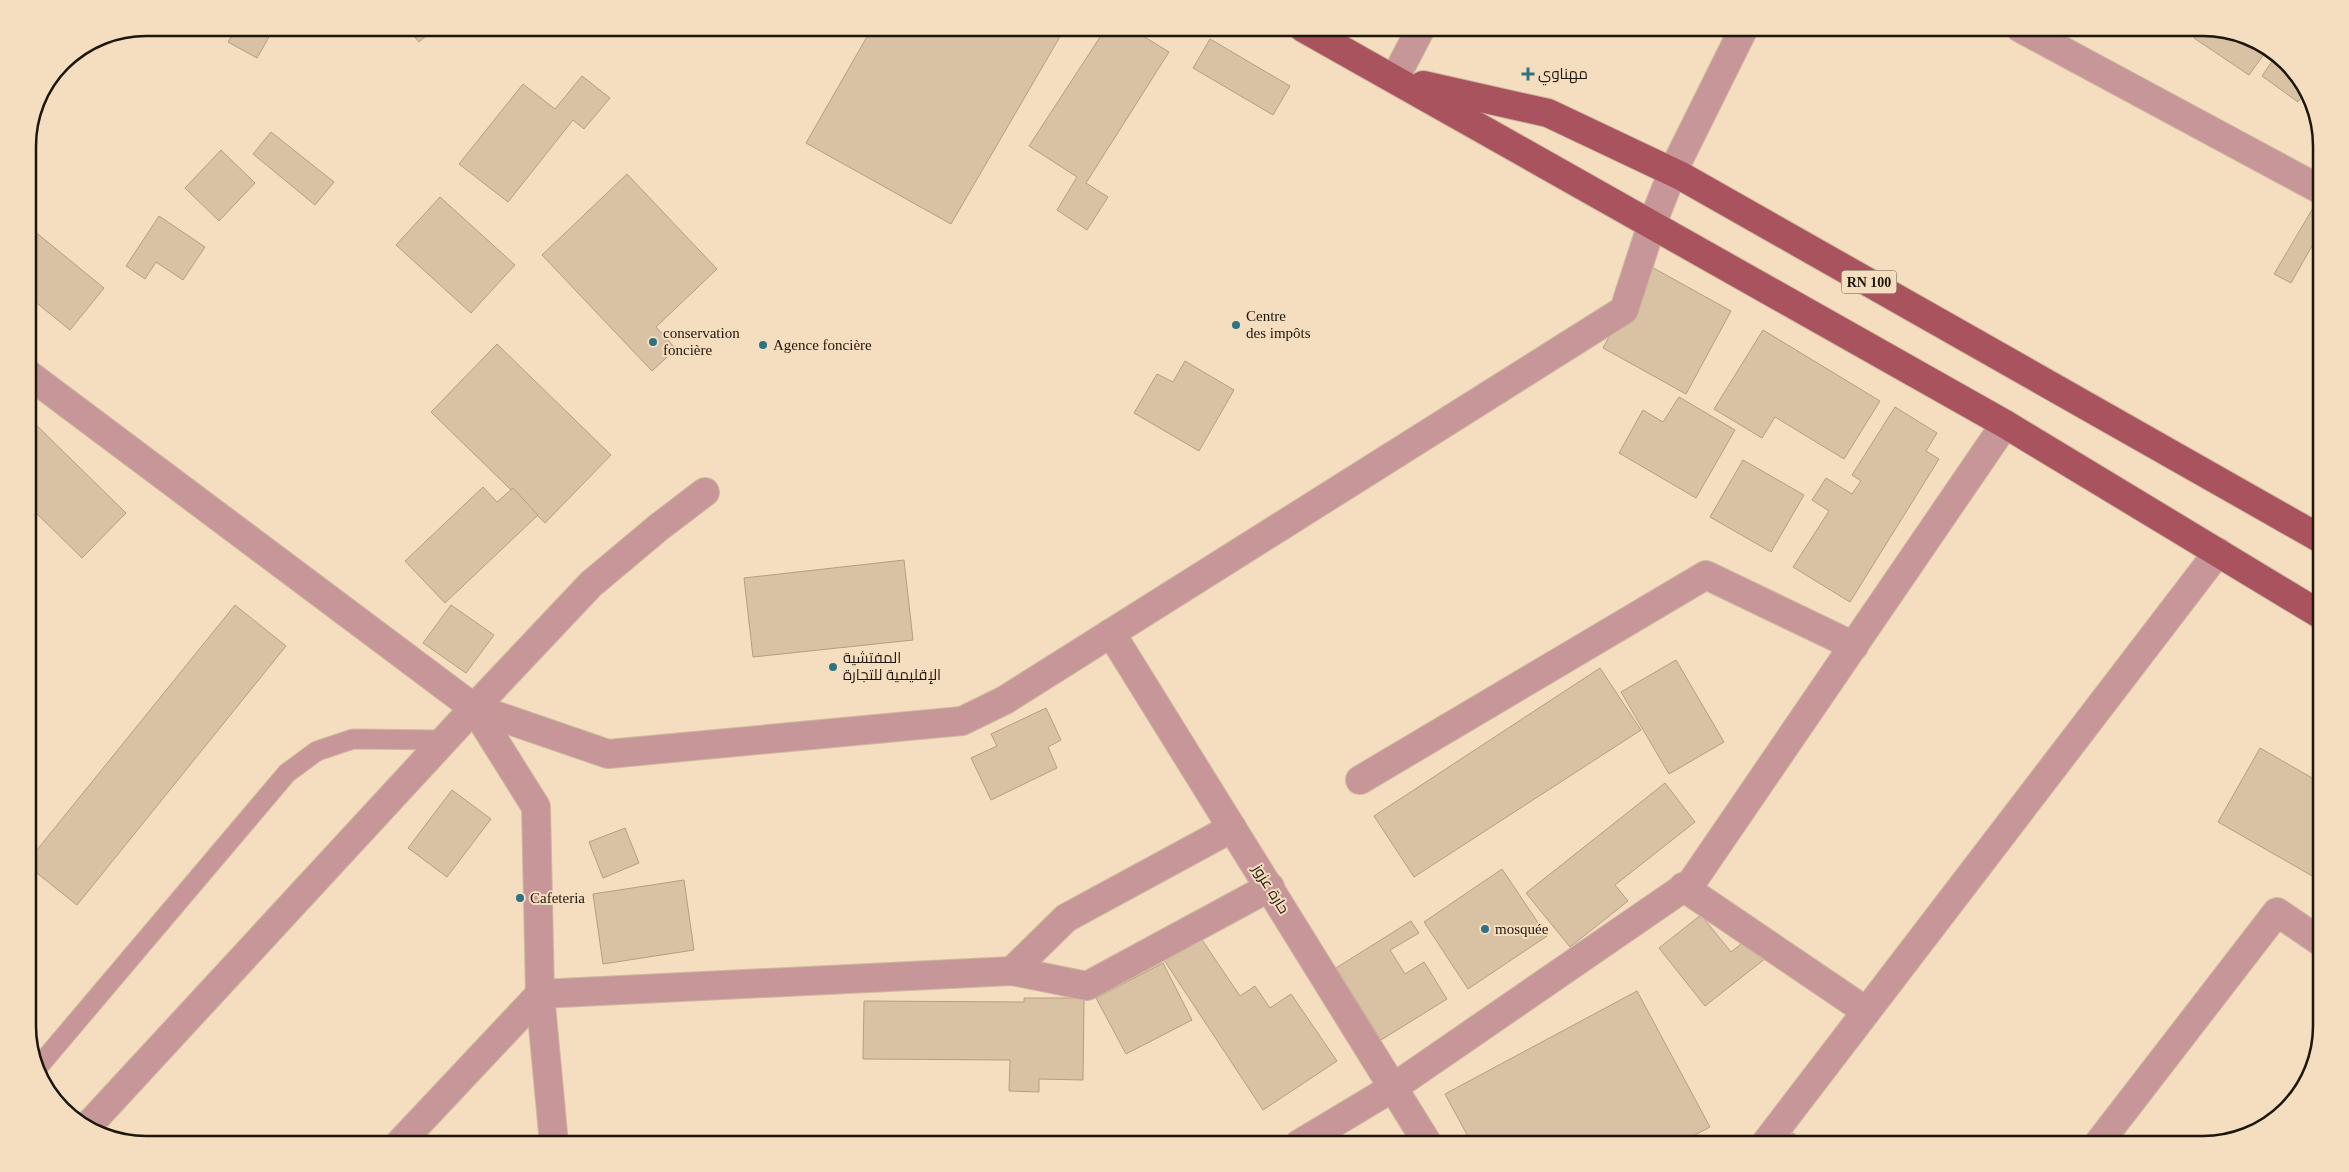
<svg xmlns="http://www.w3.org/2000/svg" width="2349" height="1172" font-family="'Times New Roman',Cairo,serif">
<style>
.building{fill:#d9c1a4;stroke:#b49e81}
.lines{fill:none;stroke-linecap:round;stroke-linejoin:round}
.lane-casing{stroke:#ceb99f;stroke-width:21}
.street-casing{stroke:#ceb99f;stroke-width:30}
.primary-casing{stroke:#ceb99f;stroke-width:30}
.lane{stroke:#c69699;stroke-width:19}
.street{stroke:#c69699;stroke-width:28}
.primary{stroke:#a8535e;stroke-width:28}
.poi-dot{fill:#2e7381;stroke:#f5ddbf;stroke-width:2}
.labels{text-anchor:middle;dominant-baseline:central;stroke-width:4;stroke-linejoin:round;paint-order:stroke}
.shield{fill:#f5ddbf;stroke:#5e5241;stroke-width:1}
.shield-label{font-size:14px;font-weight:bold;fill:#1e160b}
.poi-label{font-size:15px;fill:#1e160b;stroke:#f5ddbf;text-anchor:start}
.street-label{font-size:15px;fill:#1e160b;stroke:#f5ddbf}
.rim{fill:none;stroke:#1e160b;stroke-width:2.5}
</style>
<rect width="100%" height="100%" fill="#f5ddbf"/>
<g class="building">
<polygon points="236,28 274,28 257,58 228,42"/>
<polygon points="407,28 435,28 419,42"/>
<polygon points="872,28 1065,28 951,224 806,143"/>
<polygon points="1106,28 1130,28 1169,52 1086,183 1108,197 1087,230 1057,210 1077,177 1029,146"/>
<polygon points="2201,28 2255,40 2267,50 2249,75 2194,38"/>
<polygon points="1210,39 1290,86 1273,115 1193,68"/>
<polygon points="2275,57 2302,80 2305,92 2298,102 2262,76"/>
<polygon points="582,76 610,98 584,129 573,120 508,202 459,164 523,84 555,109"/>
<polygon points="271,132 334,182 315,205 253,154"/>
<polygon points="221,150 255,183 219,221 185,188"/>
<polygon points="627,174 717,269 656,327 676,349 652,371 542,255"/>
<polygon points="440,197 515,265 471,313 396,245"/>
<polygon points="2316,203 2321,206 2321,230 2291,283 2274,274"/>
<polygon points="159,216 205,247 183,280 156,262 145,279 126,266"/>
<polygon points="28,226 104,288 70,330 28,296"/>
<polygon points="1648,265 1731,311 1686,394 1603,348"/>
<polygon points="1763,330 1880,401 1844,459 1775,417 1762,438 1714,409"/>
<polygon points="497,344 611,455 545,523 431,412"/>
<polygon points="1185,361 1234,390 1199,451 1134,413 1157,374 1173,382"/>
<polygon points="1679,397 1735,430 1696,498 1619,453 1643,410 1663,422"/>
<polygon points="1895,407 1937,433 1926,451 1939,459 1850,602 1793,567 1829,511 1812,500 1826,478 1852,494 1861,481 1852,475"/>
<polygon points="28,417 126,513 82,558 28,505"/>
<polygon points="1743,460 1804,495 1771,552 1710,517"/>
<polygon points="483,487 497,502 513,488 538,515 445,603 405,561"/>
<polygon points="904,560 913,640 753,657 744,578"/>
<polygon points="235,605 286,646 77,905 28,866 28,861"/>
<polygon points="451,605 494,635 466,673 423,643"/>
<polygon points="1676,660 1724,742 1669,774 1621,692"/>
<polygon points="1600,668 1641,730 1414,877 1374,816"/>
<polygon points="1046,708 1061,740 1048,747 1057,768 991,800 971,758 997,746 991,734"/>
<polygon points="2260,748 2321,783 2321,881 2218,822"/>
<polygon points="1665,783 1695,822 1615,885 1628,901 1570,947 1526,893"/>
<polygon points="452,790 491,819 447,877 408,848"/>
<polygon points="625,828 639,863 603,878 589,842"/>
<polygon points="1502,869 1547,936 1468,989 1424,922"/>
<polygon points="684,880 694,950 603,964 593,894"/>
<polygon points="1701,915 1731,952 1750,937 1766,958 1705,1006 1659,948"/>
<polygon points="1411,921 1419,933 1390,950 1405,974 1424,962 1447,999 1381,1040 1336,968"/>
<polygon points="1198,934 1240,996 1255,986 1270,1008 1291,994 1337,1061 1263,1110 1162,957"/>
<polygon points="1163,963 1192,1020 1126,1054 1096,998"/>
<polygon points="1637,991 1710,1127 1678,1144 1472,1144 1445,1094"/>
<polygon points="1024,998 1084,998 1083,1080 1039,1079 1039,1092 1009,1091 1010,1060 863,1059 864,1001 1024,1002"/>
<polygon points="1793,1133 1808,1144 1784,1144"/>
</g>
<g class="lines">
<defs>
<polyline id="lane" points="39,1066 287,773 317,751 353,739 444,740"/>
<g id="street">
<polyline points="2020,28 2321,190"/>
<polyline points="1395,78 1421,28"/>
<polyline points="28,374 474,708 608,754 962,721 1005,700 1624,310 1652,224 1673,171 1744,28"/>
<polyline points="1111,633 1428,1144"/>
<polyline points="474,708 536,807 540,994 554,1144"/>
<polyline points="1360,780 1706,575 1854,646"/>
<polyline points="1683,887 1866,1011"/>
<polyline points="1012,971 1066,918 1232,828"/>
<polyline points="87,1127 474,708 591,584 659,527 705,492"/>
<polyline points="399,1144 540,994 1012,971 1087,986 1270,887"/>
<polyline points="1299,1144 1394,1087 1692,882 2005,424"/>
<polyline points="1765,1144 2218,552"/>
<polyline points="2098,1144 2277,912 2321,942"/>
</g>
<g id="primary">
<polyline points="1303,28 2005,424 2321,615"/>
<polyline points="1423,85 1548,113 1681,176 2321,539"/>
</g>
</defs>
<use href="#lane" class="lane-casing"/>
<use href="#street" class="street-casing"/>
<use href="#primary" class="primary-casing"/>
<use href="#lane" class="lane"/>
<use href="#street" class="street"/>
<use href="#primary" class="primary"/>
</g>
<g class="poi-dot">
<path d="M1525.5 66.5h5v5h5v5h-5v5h-5v-5h-5v-5h5z"/>
<circle cx="1236" cy="325" r="5"/>
<circle cx="653" cy="342" r="5"/>
<circle cx="763" cy="345" r="5"/>
<circle cx="833" cy="667" r="5"/>
<circle cx="520" cy="898" r="5"/>
<circle cx="1485" cy="929" r="5"/>
</g>
<g class="labels">
<rect class="shield" x="1841.5" y="270.5" width="55" height="23" rx="4"/>
<g class="shield-label">
<text x="1869" y="282">RN 100</text>
</g>
<g class="poi-label">
<text x="1538" y="74">مهناوي</text>
<text x="1246" y="316">Centre<tspan x="1246" dy="17">des impôts</tspan></text>
<text x="663" y="333">conservation<tspan x="663" dy="17">foncière</tspan></text>
<text x="773" y="345">Agence foncière</text>
<text x="843" y="658">المفتشية<tspan x="843" dy="17">الإقليمية للتجارة</tspan></text>
<text x="530" y="898">Cafeteria</text>
<text x="1495" y="929">mosquée</text>
</g>
<g class="street-label">
<text transform="translate(1271 889) rotate(58)">حارة عزوز</text>
</g>
</g>
<path d="M0 0H2349V1172H0ZM146 36H2203A110 110 0 0 1 2313 146V1026A110 110 0 0 1 2203 1136H146A110 110 0 0 1 36 1026V146A110 110 0 0 1 146 36Z" fill="#f5ddbf" fill-rule="evenodd"/>
<path class="rim" d="M146 36H2203A110 110 0 0 1 2313 146V1026A110 110 0 0 1 2203 1136H146A110 110 0 0 1 36 1026V146A110 110 0 0 1 146 36Z"/>
</svg>
